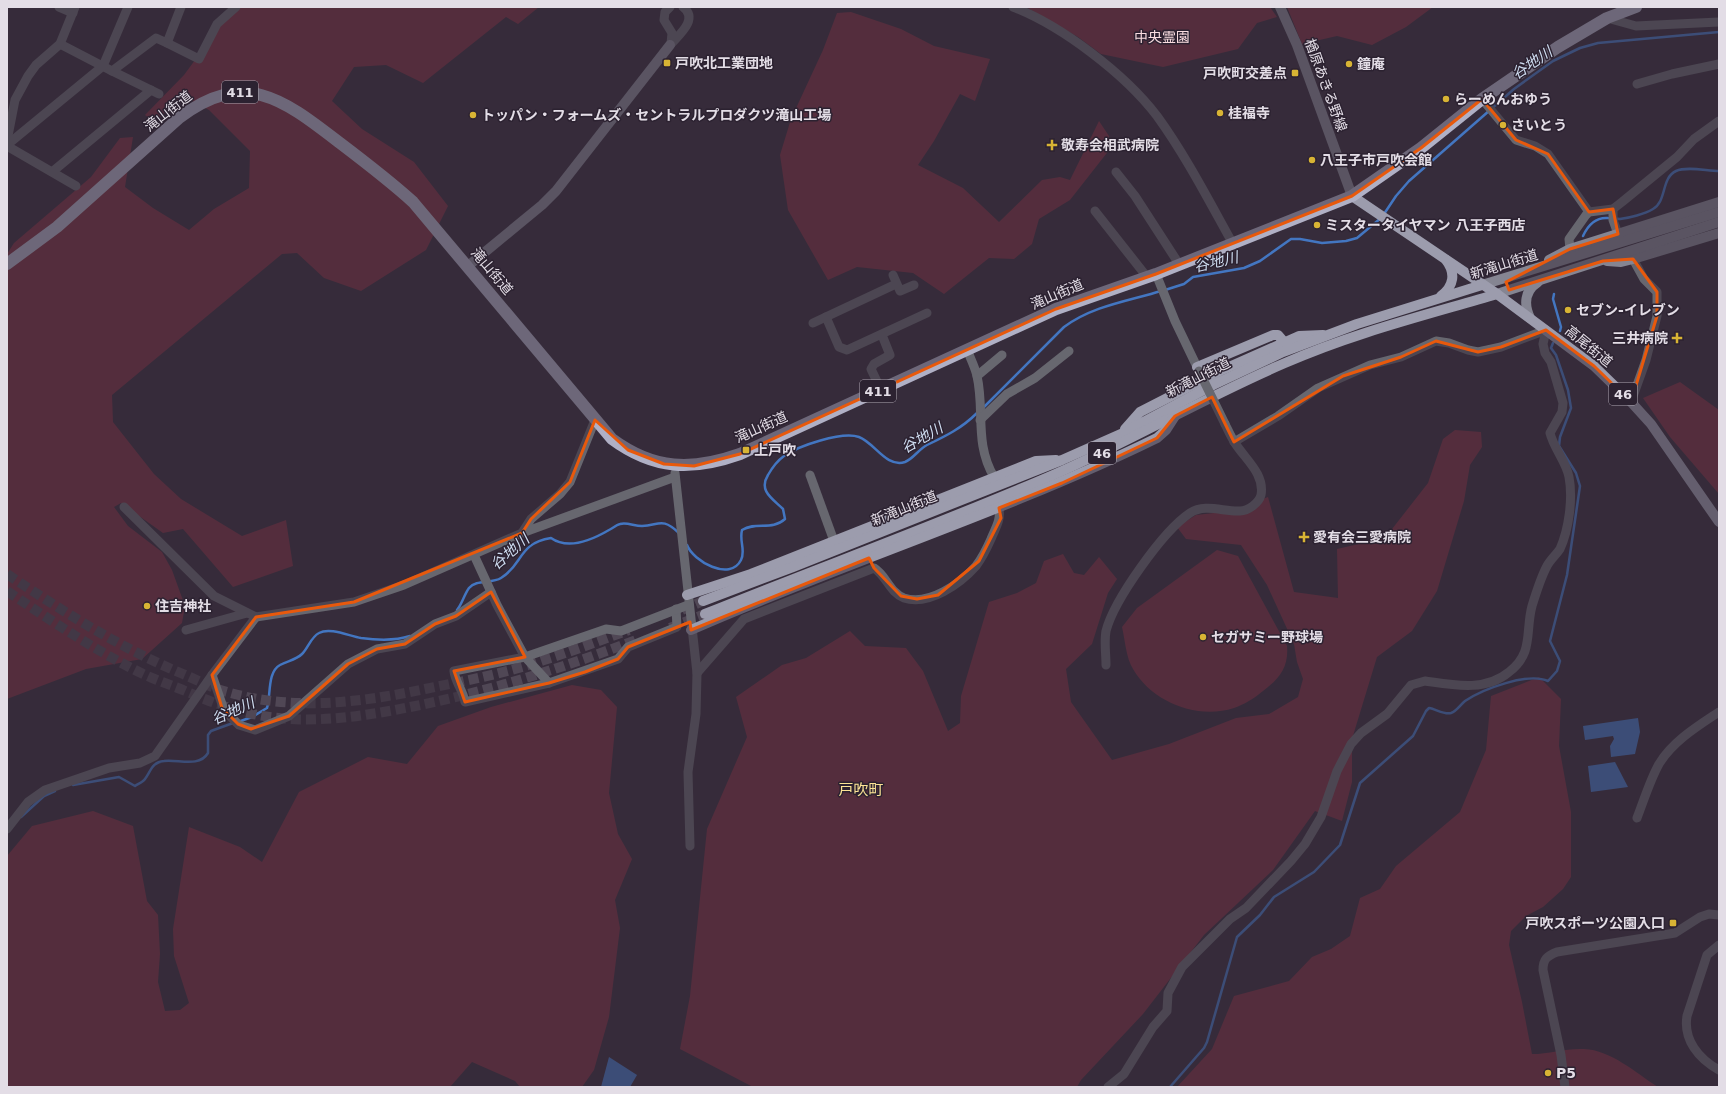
<svg xmlns="http://www.w3.org/2000/svg" width="1726" height="1094" font-family="'DejaVu Sans','Noto Sans JP',sans-serif">
<style>
.green{fill:#783040}
.water{fill:#4376c1}
.lines{fill:none;stroke-linecap:round;stroke-linejoin:round}
.stream{stroke:#4376c1;stroke-width:2.5}
.primary-tunnel{stroke:#504755;stroke-width:10;stroke-dasharray:10 5;stroke-linecap:butt}
.street{stroke:#67676f;stroke-width:9}
.secondary{stroke:#858592;stroke-width:10}
.primary{stroke:#9c9cad;stroke-width:10}
.highway{stroke:#b0b0c5;stroke-width:12}
.street-bridge{stroke:#67676f;stroke-width:9}
.marked{fill:none;stroke:#e8590c;stroke-width:3;stroke-linejoin:round}
.poi-dot{fill:#d8b434;stroke:#2c2231;stroke-width:1.5}
.labels{text-anchor:middle;dominant-baseline:central;stroke-width:3;stroke-linejoin:round;paint-order:stroke}
.shield{fill:#2c2231;stroke:#aca5b0;stroke-width:1}
.shield-label{font-size:13px;font-weight:bold;fill:#e3dde6}
.park-label{font-size:14px;fill:#f9dce0;stroke:#2c2231}
.poi-label{font-size:14px;font-weight:bold;fill:#e3dde6;stroke:#2c2231;text-anchor:start}
.street-label{font-size:14px;fill:#e3dde6;stroke:#2c2231}
.water-label{font-size:15px;font-style:italic;fill:#cedcf0;stroke:#2c2231}
.neighbourhood-label{font-size:15px;fill:#fce395;stroke:#2c2231}
</style>
<rect width="100%" height="100%" fill="#362c3b"/>
<g class="green">
<polygon points="234,7 539,7 518,24 506,17 423,83 386,65 354,67 332,101 362,129 414,162 448,206 426,250 361,291 324,278 297,253 282,254 112,395 113,422 154,474 181,499 242,536 286,520 293,566 233,587 183,529 163,533 121,503 114,507 128,526 162,552 172,570 185,606 182,623 142,659 86,669 7,699 7,254 14,243 91,177 120,138 133,137 125,187 153,208 189,230 214,209 249,188 250,151 209,110 183,96 155,122 145,115 184,75"/>
<polygon points="1026,7 1270,7 1277,17 1257,23 1238,49 1163,67 1101,54 1078,37"/>
<polygon points="1287,7 1433,7 1406,27 1372,45 1337,36 1302,44"/>
<polygon points="851,12 901,29 934,46 990,59 975,101 960,94 934,141 918,165 963,188 999,222 1042,180 1060,177 1070,180 1099,121 1109,136 1110,149 1070,200 1039,219 1032,244 1014,259 989,258 944,294 913,273 857,267 828,280 788,210 780,155 791,119 823,50 837,13"/>
<polygon points="1680,382 1719,410 1719,494 1670,437 1643,398"/>
<polygon points="1455,430 1481,432 1482,447 1470,465 1464,501 1437,591 1412,631 1377,657 1352,739 1352,782 1342,821 1315,811 1273,870 1204,935 1143,1014 1081,1080 1077,1087 753,1087 680,1049 690,996 707,829 747,737 736,697 782,665 806,658 850,631 865,646 906,648 923,671 948,731 960,723 961,696 989,602 1017,593 1036,583 1044,561 1063,554 1074,573 1084,575 1099,557 1117,579 1108,593 1092,644 1066,669 1071,702 1112,760 1169,744 1236,718 1269,714 1298,697 1303,679 1297,662 1294,644 1267,585 1241,545 1186,539 1177,527 1196,515 1232,511 1268,497 1294,592 1338,598 1337,549 1385,538 1428,483 1443,439"/>
<path d="M1217 550 1238 556 1287 646C1289 667 1279 679 1263 691 1255 698 1243 705 1234 708 1197 720 1152 702 1133 669 1126 658 1125 640 1122 627L1137 608Z"/>
<path d="M1539 677 1561 699 1559 746 1571 812V877L1563 889 1543 907 1526 916 1511 931 1509 945 1522 1002 1532 1054C1549 1054 1567 1048 1584 1049 1611 1050 1636 1073 1658 1087H1177L1212 1049 1234 996 1289 981 1312 957 1331 949 1350 936 1360 898 1380 889 1396 866 1460 812 1486 750 1491 696Z"/>
<polygon points="572,685 601,690 617,707 609,793 618,834 632,859 615,900 620,928 609,1017 594,1070 582,1087 520,1087 515,1081 472,1062 450,1087 7,1087 7,856 32,826 93,811 133,826 147,901 158,915 160,954 158,982 165,1011 180,1010 189,1003 174,956 173,929 189,827 240,847 262,862 299,792 368,757 407,764 438,726 491,707"/>
</g>
<g class="water">
<polygon points="1638,718 1640,732 1635,754 1611,757 1610,746 1614,739 1613,736 1585,740 1583,726"/>
<polygon points="1615,762 1628,787 1591,792 1588,766"/>
<polygon points="609,1057 637,1075 630,1087 601,1087"/>
</g>
<g class="lines">
<g class="stream">
<polyline points="1384,214 1396,196 1409,181 1514,89 1553,61 1580,48 1598,43 1719,32"/>
<path d="M1583 236C1588 225 1595 217 1608 218 1612 218 1616 219 1620 219 1629 218 1645 214 1653 209 1667 201 1661 178 1676 171 1687 166 1707 171 1719 171"/>
<polyline points="1165,290 1184,284 1193,277 1244,268 1260,261 1291,239 1300,239 1322,243 1346,241 1357,238 1381,218"/>
<polyline points="1554,294 1553,299 1561,327 1560,331"/>
<path d="M983 408 1064 327C1092 306 1128 301 1161 291"/>
<path d="M687 545C693 561 730 582 741 560 746 550 739 542 742 530 756 521 772 531 785 519L783 509C773 499 758 491 768 475 772 468 777 461 784 456 798 446 842 431 859 437 875 443 886 468 905 462 913 459 919 449 927 445 946 436 962 428 977 413"/>
<path d="M457 610C462 604 464 595 469 588 476 579 492 584 501 578 523 565 518 543 551 538 568 550 592 540 609 530 613 528 616 525 620 524 627 522 634 526 642 526 660 525 662 517 679 533"/>
<path d="M238 722 252 717 267 708C271 696 267 672 280 665 287 661 296 660 302 654 308 648 311 637 319 633 330 627 349 636 361 638 376 640 395 641 410 636"/>
<path d="M73 785 119 777 135 786C138 784 143 782 145 779 151 771 152 762 164 761 178 759 199 768 208 753V735L211 731 233 723"/>
<polyline points="21,817 44,796 55,791"/>
<path d="M1170 1087 1204 1048 1207 1042 1237 937 1260 915 1274 897 1314 872 1340 845 1360 783 1413 736 1426 711 1429 708C1436 709 1444 715 1451 713 1457 711 1460 705 1465 701 1483 689 1528 672 1548 681L1557 671 1560 661 1550 641 1567 575 1580 486 1576 473 1559 446 1560 437 1571 408 1568 390 1556 355 1551 348 1553 343"/>
</g>
<g class="primary-tunnel">
<path d="M7 574C64 612 120 648 183 674 197 680 212 688 227 692 293 711 358 703 425 689 465 681 506 673 544 660 573 651 601 640 629 630"/>
<path d="M7 591C50 620 93 649 139 672 153 679 168 684 183 690 206 700 228 709 253 714 306 726 367 716 420 705 494 690 565 667 636 640"/>
<polyline points="682,610 703,601"/>
<polyline points="670,628 705,614"/>
</g>
<g class="street">
<polyline points="59,7 73,13"/>
<polyline points="670,7 665,12 664,20 672,33 671,44"/>
<path d="M1013 7C1062 26 1125 74 1157 116 1186 156 1209 201 1233 244"/>
<polyline points="1607,18 1636,26 1719,22"/>
<polyline points="167,43 199,59 217,24 236,7"/>
<polyline points="60,44 112,71 156,38 167,43 181,7"/>
<path d="M670 45C679 35 699 19 683 7"/>
<polyline points="112,71 159,94"/>
<polyline points="1637,84 1672,74 1719,64"/>
<polyline points="1482,99 1516,140 1535,146 1548,154 1589,212"/>
<polyline points="7,141 15,100 28,76 36,65 60,44 75,7"/>
<polyline points="7,145 103,66 128,7"/>
<polyline points="7,146 76,186"/>
<polyline points="52,172 151,90"/>
<polyline points="1116,172 1135,196 1179,264"/>
<polyline points="1613,209 1613,220 1618,234"/>
<polyline points="1095,211 1147,277"/>
<polyline points="1570,249 1569,239 1586,215 1589,212 1613,209 1622,202 1677,157 1694,139 1719,121"/>
<polyline points="1156,274 1175,321 1199,371"/>
<polyline points="893,275 900,291 914,285"/>
<polyline points="826,317 839,347 847,350 927,313"/>
<polyline points="813,323 896,284"/>
<path d="M967 349C970 358 975 367 977 376 985 411 974 443 994 477"/>
<polyline points="977,376 1002,355"/>
<polyline points="881,390 871,369 874,364 890,355 882,335"/>
<polyline points="1631,402 1646,360 1657,316 1657,292 1644,279 1633,259"/>
<polyline points="980,420 1007,394 1035,378 1069,351"/>
<polyline points="1234,442 1278,416 1318,388 1370,365 1401,357 1436,341 1449,343 1468,350 1478,352 1501,347 1546,330"/>
<polyline points="675,473 697,673 696,714 688,772 690,846"/>
<polyline points="810,475 834,541"/>
<polyline points="124,507 214,596 256,617 354,602 404,585 522,533 675,477"/>
<polyline points="522,533 531,519 560,494 570,482 595,420"/>
<polyline points="474,555 497,605 525,657 549,683 618,659 628,647 677,627 676,609"/>
<polyline points="186,630 247,613"/>
<path d="M1106 665C1106 654 1104 641 1106 631 1114 600 1163 531 1190 513 1205 503 1224 512 1240 511 1248 511 1259 503 1261 495 1265 474 1245 459 1235 443 1231 437 1228 430 1225 424"/>
<path d="M697 673 744 619 874 568C886 575 890 593 904 598 929 606 960 584 976 566 982 558 987 548 991 539 996 527 1001 520 999 508"/>
<polyline points="212,675 224,710 239,725 255,730 289,716 348,664 377,649 405,644 435,624 456,616 491,592"/>
<path d="M549 683 465 702C463 690 455 682 454 671L525 657 606 629 621 631 688 605"/>
<path d="M1637 818C1644 800 1650 780 1659 764 1673 741 1698 726 1719 712"/>
<polyline points="7,829 28,802 45,790 109,768 140,763 155,756 212,675 256,617"/>
<path d="M1719 945 1707 955 1687 1016C1683 1040 1699 1059 1719 1070"/>
<path d="M1108 1087 1124 1074 1153 1027 1167 1011 1168 993 1182 967 1230 919 1246 908 1291 861 1305 844 1321 817 1337 771 1351 744 1361 733 1387 714 1411 685 1425 681C1453 685 1485 692 1509 672 1534 653 1525 632 1532 606 1536 593 1541 577 1547 566 1550 560 1556 555 1560 549 1569 529 1573 498 1569 477 1566 461 1554 449 1550 433L1562 412 1563 403 1551 362 1545 353 1543 344 1546 330"/>
<path d="M1565 1087 1561 1055 1543 970C1543 959 1547 956 1557 952L1675 933 1700 917 1709 914 1719 915"/>
</g>
<g class="secondary">
<polyline points="1280,7 1297,45 1352,196"/>
<polyline points="1549,260 1570,249 1719,202"/>
<polyline points="1607,261 1621,262 1633,259 1719,233"/>
<polyline points="468,266 542,205 556,191 670,45"/>
<polyline points="1482,285 1719,212"/>
<polyline points="1497,294 1719,222"/>
<path d="M1530 318C1524 305 1524 291 1538 282"/>
</g>
<g class="primary">
<polyline points="1352,196 1497,294 1594,366 1631,402 1651,424 1719,522"/>
<path d="M1441 296C1454 286 1456 273 1446 260"/>
<polyline points="1197,367 1273,335 1278,335 1284,342"/>
<polyline points="1125,429 1140,412 1220,371 1299,336 1323,335"/>
<polyline points="687,595 751,574 1036,461 1056,460"/>
<polyline points="703,601 793,567 1062,460 1123,433 1213,385 1283,352 1357,324 1482,285"/>
<path d="M705 614C821 567 938 525 1053 475 1131 441 1205 397 1285 363 1353 333 1426 315 1497 294"/>
<path d="M691 630C845 562 1006 512 1157 438L1166 430 1175 416"/>
</g>
<path class="highway" d="M7 264 57 227 179 118C245 68 284 100 340 143 365 162 390 181 413 202L612 439C654 470 692 471 740 454L1056 309 1156 274 1352 196 1421 148 1482 99 1558 47 1607 18 1636 7"/>
<polyline class="street-bridge" points="1199,371 1225,424"/>
</g>
<path d="M0 0H1726V1094H0ZM1482 99 1516 140 1548 154 1589 212 1613 209 1618 234 1570 249 1506 282 1509 290 1603 261 1633 259 1657 292V316L1631 402 1594 366 1546 330 1501 347 1478 352 1436 341 1401 357 1343 376 1234 442 1212 397 1175 416 1157 438 1062 483 999 508 1001 518 979 561 938 595 917 599 901 596 874 568 869 558 691 630 690 622 628 647 618 659 585 672 549 683 465 702 454 671 525 657 491 592 456 616 435 624 405 644 377 649 348 664 289 716 251 729 238 724 222 708 212 675 256 617 354 602 522 533 531 519 570 482 595 420 628 450 664 464 694 466 740 454 1056 309 1156 274 1352 196 1421 148Z" fill="#362c3b" fill-opacity=".55" fill-rule="evenodd"/>
<path class="marked" d="M1482 99 1516 140 1548 154 1589 212 1613 209 1618 234 1570 249 1506 282 1509 290 1603 261 1633 259 1657 292V316L1631 402 1594 366 1546 330 1501 347 1478 352 1436 341 1401 357 1343 376 1234 442 1212 397 1175 416 1157 438 1062 483 999 508 1001 518 979 561 938 595 917 599 901 596 874 568 869 558 691 630 690 622 628 647 618 659 585 672 549 683 465 702 454 671 525 657 491 592 456 616 435 624 405 644 377 649 348 664 289 716 251 729 238 724 222 708 212 675 256 617 354 602 522 533 531 519 570 482 595 420 628 450 664 464 694 466 740 454 1056 309 1156 274 1352 196 1421 148Z"/>
<g class="poi-dot">
<rect x="663" y="59" width="8" height="8" rx="2"/>
<circle cx="1349" cy="64" r="4"/>
<rect x="1291" y="69" width="8" height="8" rx="2"/>
<circle cx="1446" cy="99" r="4"/>
<circle cx="1220" cy="113" r="4"/>
<circle cx="473" cy="115" r="4"/>
<circle cx="1503" cy="125" r="4"/>
<path d="M1050 139h4v4h4v4h-4v4h-4v-4h-4v-4h4z"/>
<circle cx="1312" cy="160" r="4"/>
<circle cx="1317" cy="225" r="4"/>
<circle cx="1568" cy="310" r="4"/>
<path d="M1675 332h4v4h4v4h-4v4h-4v-4h-4v-4h4z"/>
<rect x="742" y="446" width="8" height="8" rx="2"/>
<path d="M1302 531h4v4h4v4h-4v4h-4v-4h-4v-4h4z"/>
<circle cx="147" cy="606" r="4"/>
<circle cx="1203" cy="637" r="4"/>
<rect x="1669" y="919" width="8" height="8" rx="2"/>
<circle cx="1548" cy="1073" r="4"/>
</g>
<g class="labels">
<g class="shield">
<rect x="222" y="81" width="36" height="22" rx="3"/>
<rect x="860" y="380" width="36" height="22" rx="3"/>
<rect x="1609" y="383" width="28" height="22" rx="3"/>
<rect x="1088" y="442" width="28" height="22" rx="3"/>
</g>
<g class="shield-label">
<text x="240" y="92">411</text>
<text x="878" y="391">411</text>
<text x="1623" y="394">46</text>
<text x="1102" y="453">46</text>
</g>
<g class="park-label">
<text x="1162" y="37">中央霊園</text>
</g>
<g class="poi-label">
<text x="675" y="63">戸吹北工業団地</text>
<text x="1357" y="64">鐘庵</text>
<text x="1287" y="73" text-anchor="end">戸吹町交差点</text>
<text x="1454" y="99">らーめんおゆう</text>
<text x="1228" y="113">桂福寺</text>
<text x="481" y="115">トッパン・フォームズ・セントラルプロダクツ滝山工場</text>
<text x="1511" y="125">さいとう</text>
<text x="1061" y="145">敬寿会相武病院</text>
<text x="1320" y="160">八王子市戸吹会館</text>
<text x="1325" y="225">ミスタータイヤマン 八王子西店</text>
<text x="1576" y="310">セブン-イレブン</text>
<text x="1668" y="338" text-anchor="end">三井病院</text>
<text x="754" y="450">上戸吹</text>
<text x="1313" y="537">愛有会三愛病院</text>
<text x="155" y="606">住吉神社</text>
<text x="1211" y="637">セガサミー野球場</text>
<text x="1665" y="923" text-anchor="end">戸吹スポーツ公園入口</text>
<text x="1556" y="1073">P5</text>
</g>
<g class="street-label">
<text transform="translate(1326 85) rotate(70)">楢原あきる野線</text>
<text transform="translate(168 111) rotate(-38)">滝山街道</text>
<text transform="translate(1504 264) rotate(-17)">新滝山街道</text>
<text transform="translate(492 271) rotate(50)">滝山街道</text>
<text transform="translate(1057 294) rotate(-23)">滝山街道</text>
<text transform="translate(1589 346) rotate(39)">高尾街道</text>
<text transform="translate(1198 377) rotate(-27)">新滝山街道</text>
<text transform="translate(761 427) rotate(-24)">滝山街道</text>
<text transform="translate(904 508) rotate(-22)">新滝山街道</text>
</g>
<g class="water-label">
<text transform="translate(1532 63) rotate(-34)">谷地川</text>
<text transform="translate(1216 262) rotate(-13)">谷地川</text>
<text transform="translate(922 438) rotate(-30)">谷地川</text>
<text transform="translate(510 552) rotate(-41)">谷地川</text>
<text transform="translate(233 711) rotate(-24)">谷地川</text>
</g>
<g class="neighbourhood-label">
<text x="861" y="790">戸吹町</text>
</g>
</g>
<rect width="1726" height="1094" fill="none" stroke="#e3dde6" stroke-width="16"/>
</svg>
